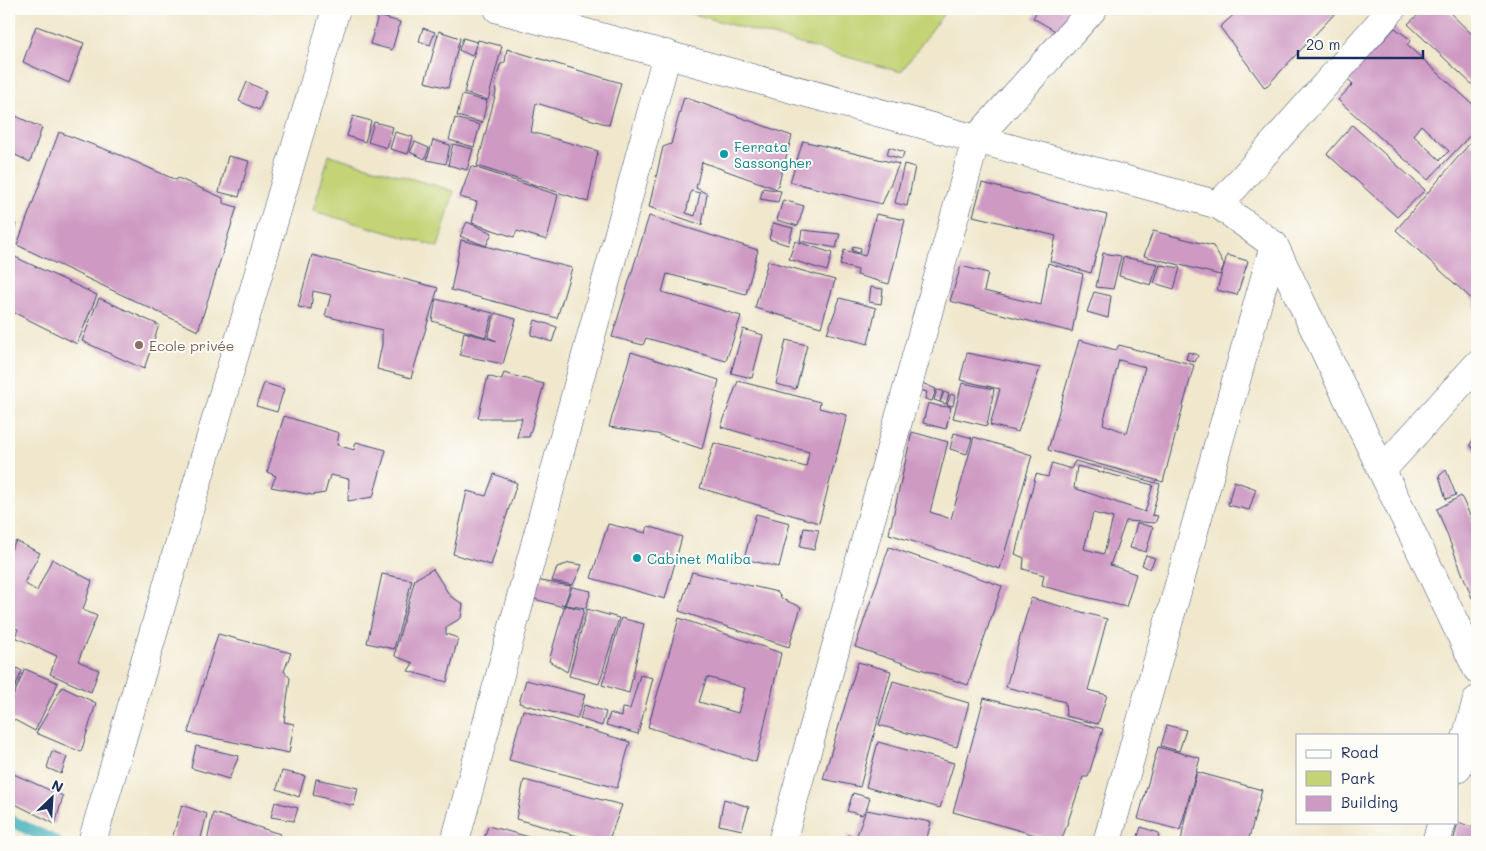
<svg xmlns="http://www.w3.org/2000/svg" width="1486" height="851" font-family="Mali,sans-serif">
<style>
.green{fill:#c3d375;stroke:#6f816a}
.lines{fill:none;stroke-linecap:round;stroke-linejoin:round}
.stream{stroke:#3eaeb8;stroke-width:12}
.building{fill:#ce99c3;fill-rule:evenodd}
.minor-casing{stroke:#3b4b6e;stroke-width:29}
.minor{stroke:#fff;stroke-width:28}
.culture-dot{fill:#0f9aa8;stroke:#fdfcf7;stroke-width:2}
.education-dot{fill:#8d6e63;stroke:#fdfcf7;stroke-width:2}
.labels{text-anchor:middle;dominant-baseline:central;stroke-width:4;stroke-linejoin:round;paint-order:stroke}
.culture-label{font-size:14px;fill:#0d838f;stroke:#fdfcf7;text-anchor:start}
.education-label{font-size:14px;fill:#785e54;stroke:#fdfcf7;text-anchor:start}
</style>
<rect width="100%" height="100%" fill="#fdfcf7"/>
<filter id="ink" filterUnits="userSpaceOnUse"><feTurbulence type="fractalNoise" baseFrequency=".02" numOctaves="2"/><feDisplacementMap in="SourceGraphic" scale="10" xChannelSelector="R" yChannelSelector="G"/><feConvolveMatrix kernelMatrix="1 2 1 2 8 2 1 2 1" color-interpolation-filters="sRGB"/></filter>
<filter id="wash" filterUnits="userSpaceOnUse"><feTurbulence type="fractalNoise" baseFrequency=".0096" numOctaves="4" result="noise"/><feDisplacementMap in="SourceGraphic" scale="20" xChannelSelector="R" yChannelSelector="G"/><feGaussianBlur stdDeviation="1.12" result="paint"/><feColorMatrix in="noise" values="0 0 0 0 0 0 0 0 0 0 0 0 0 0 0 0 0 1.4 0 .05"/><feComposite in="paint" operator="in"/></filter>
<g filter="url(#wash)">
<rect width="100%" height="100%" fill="#f0e7cc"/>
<g class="green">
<polygon points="675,9 947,9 901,72"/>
<polygon points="329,155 454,191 438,247 313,211"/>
</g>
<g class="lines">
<polyline class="stream" points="9,820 56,842"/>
</g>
<g id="blocks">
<g class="building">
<polygon points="1038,9 1069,9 1077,13 1064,36 1033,18"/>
<polygon points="1240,9 1339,9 1265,88 1220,27"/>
<polygon points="1424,9 1446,9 1477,39 1477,89 1408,24"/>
<polygon points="378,16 400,22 392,50 370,44"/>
<polygon points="36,26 84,43 69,83 23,62"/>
<polygon points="423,28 435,32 430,45 419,41"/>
<path d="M1395 28 1411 40 1407 45 1477 108V128L1428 180 1338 100 1353 84 1348 79ZM1421 125 1449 151 1440 160 1413 135Z"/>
<polygon points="439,31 460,38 448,88 425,82"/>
<polygon points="463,38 477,42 472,56 459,50"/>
<polygon points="478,40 502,46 488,100 464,93"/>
<polygon points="507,49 621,83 609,125 536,103 531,132 598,151 588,202 477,166 496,92 495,84 500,65 505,62"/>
<polygon points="247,82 266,91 259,110 239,101"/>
<polygon points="462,95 487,101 482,123 457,116"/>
<path d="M684 97 792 136 777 189 702 162 696 188 707 194 702 225 649 207 663 147 671 144ZM691 191 700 193 695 216 686 213Z"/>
<polygon points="9,113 42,128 30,162 9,152"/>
<polygon points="353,116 371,121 365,142 347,136"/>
<polygon points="455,118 480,125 474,147 449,140"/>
<polygon points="374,122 393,127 387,148 368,142"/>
<polygon points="1352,125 1425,190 1397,217 1327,154"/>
<polygon points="59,132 120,155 176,180 178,178 223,198 223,203 237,207 198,331 17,245"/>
<polygon points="395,132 413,137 408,154 390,149"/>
<polygon points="433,140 450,145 446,164 427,160"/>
<polygon points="803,141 899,164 882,204 790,182"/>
<polygon points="415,142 429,148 425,159 410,152"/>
<polygon points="1470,143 1477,149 1477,309 1474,306 1475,302 1396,230"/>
<polygon points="453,144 473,149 467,170 448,165"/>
<polygon points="889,147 904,152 902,159 887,155"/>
<polygon points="228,156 249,161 239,197 219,192"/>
<polygon points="904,164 915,167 907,206 895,203"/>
<polygon points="471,166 558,195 547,240 517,231 514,237 472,223 477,202 460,197"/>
<polygon points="982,183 1107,215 1091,273 1050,261 1056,236 973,216"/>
<polygon points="763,188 781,191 778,202 760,199"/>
<polygon points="783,200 804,206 798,226 777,220"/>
<polygon points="876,214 905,220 889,284 857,275 858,270 840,265 844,250 865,256"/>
<polygon points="649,216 758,250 746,294 667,274 662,292 741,316 726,361 646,338 643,345 612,337"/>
<polygon points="9,220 16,224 9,243"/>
<polygon points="467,222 492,233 486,246 460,236"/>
<polygon points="773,223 793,228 788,245 769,239"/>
<polygon points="802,230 840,234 836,248 800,241"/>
<polygon points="1153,231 1213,246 1224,265 1220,275 1144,256"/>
<polygon points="461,240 572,268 557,318 451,290"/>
<polygon points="795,241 832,253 827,271 789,259"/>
<polygon points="853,246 861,248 860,253 852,251"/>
<polygon points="1103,253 1121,256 1113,289 1096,287"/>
<polygon points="312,255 438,288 411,378 377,369 382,344 382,330 325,316 331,295 313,291 311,309 298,307"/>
<polygon points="1227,255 1248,261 1237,295 1217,290"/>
<polygon points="15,257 97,295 77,344 9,310 9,274"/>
<polygon points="1123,257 1158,264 1151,285 1119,276"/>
<polygon points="768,261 835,280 821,327 755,308"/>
<polygon points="1048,263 1083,274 1072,332 950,301 961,266 988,273 984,291 1041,305"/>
<polygon points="1160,265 1180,268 1174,289 1154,283"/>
<polygon points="871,287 883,289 881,304 869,302"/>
<polygon points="1094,292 1111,296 1108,318 1087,312"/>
<polygon points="99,298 159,325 144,369 82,341"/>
<polygon points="840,298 876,308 868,344 827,333"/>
<polygon points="436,299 493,313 486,337 432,321"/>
<polygon points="495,313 516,319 503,364 460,355 464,332 497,341 488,337"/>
<polygon points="535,320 557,327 552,342 531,335"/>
<polygon points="743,329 763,335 752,378 731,373"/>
<polygon points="786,340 807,345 796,389 776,384"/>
<path d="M1079 340 1116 350 1119 345 1194 365 1163 482 1048 450ZM1119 360 1145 367 1127 433 1103 424Z"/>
<polygon points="631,352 719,380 702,449 657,434 609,427"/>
<polygon points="1188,352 1198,355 1195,362 1186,359"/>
<polygon points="967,353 1040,368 1018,432 990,425 1000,389 960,380"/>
<polygon points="504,373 544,384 529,437 517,437 522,418 478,418 488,376 501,380"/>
<polygon points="738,381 820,402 819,408 847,415 819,523 700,488 714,443 806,467 809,452 721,427"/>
<polygon points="264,383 284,389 277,412 256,406"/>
<polygon points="922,383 936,389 932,401 925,399 927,392 920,390"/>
<polygon points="962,383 994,389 987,426 953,418"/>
<polygon points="937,390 943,391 940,402 934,400"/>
<polygon points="944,392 949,394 946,404 940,402"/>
<polygon points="951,394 955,396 953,406 947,405"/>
<polygon points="928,403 939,406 951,407 946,429 923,423"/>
<polygon points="284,416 339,433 337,445 354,450 356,442 386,450 373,497 348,501 349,479 330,475 325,493 312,495 271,487 276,476 267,472"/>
<polygon points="912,432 948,442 930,512 951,519 974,437 1032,455 1000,569 889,534"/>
<polygon points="1477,432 1477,453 1470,445"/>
<polygon points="954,433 972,438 967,454 950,449"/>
<path d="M1075 461 1160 484 1152 515 1158 516 1155 523 1126 521 1110 565 1136 574 1126 607 1042 586 1044 575 1023 569 1024 558 1015 554 1036 474 1048 477 1052 463 1071 469ZM1077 466 1153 485 1145 512 1074 488ZM1093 513 1113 518 1104 554 1084 549Z"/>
<polygon points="1446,470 1456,495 1446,499 1439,476"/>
<polygon points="494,474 517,483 491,565 453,554 467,491 486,496"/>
<polygon points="1234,481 1256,489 1249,510 1228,505"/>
<polygon points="1461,496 1477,530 1477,593 1472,598 1437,509"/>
<polygon points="756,514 790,523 779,567 744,559"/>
<polygon points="1137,523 1153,527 1146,552 1130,548"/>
<polygon points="608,524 646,533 648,526 682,537 665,599 591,578"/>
<polygon points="804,528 819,530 814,550 800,547"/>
<polygon points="16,541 40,553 24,583 37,591 52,559 92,581 83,610 97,616 78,661 99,670 91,692 50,674 57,656 15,637 18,629 9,625 9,553"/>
<polygon points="889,547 1002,586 968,685 855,647"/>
<polygon points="1146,555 1155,558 1150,569 1142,565"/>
<polygon points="570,563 582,565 573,585 552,581 557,567"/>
<polygon points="433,569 450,596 463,604 461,618 446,627 446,634 458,638 447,682 408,671 413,663 395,656 396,648 415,579"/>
<polygon points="692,572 777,592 782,599 801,607 789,647 679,611"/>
<polygon points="382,574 412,580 394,649 367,643"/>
<polygon points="535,580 571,586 564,605 561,604 564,605 563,607 531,598"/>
<polygon points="572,587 591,591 586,608 565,605"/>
<polygon points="1031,598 1107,619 1088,690 1107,695 1098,724 1066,716 1065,702 1006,687"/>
<polygon points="565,605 584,610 567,672 549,661"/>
<polygon points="587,609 619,618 599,684 569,676"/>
<polygon points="621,618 644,624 629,693 602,685"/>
<path d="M679 618 781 653 756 762 648 727ZM707 677 745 688 738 713 699 702Z"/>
<polygon points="218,634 291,653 284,671 290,678 284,722 294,724 289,753 188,733"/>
<polygon points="858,662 891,671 860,787 823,779"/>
<polygon points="9,664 22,671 9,701"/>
<polygon points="25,669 58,683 35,731 9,717 9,706"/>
<polygon points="640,675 653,678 638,734 606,725 610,713 621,717 622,708 630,709"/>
<polygon points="526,680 585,695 577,719 519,703"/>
<polygon points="893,681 969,703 957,747 879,725"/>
<polygon points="62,687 96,703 81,752 36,733"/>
<polygon points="984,698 1103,729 1088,777 1083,777 1061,842 953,812"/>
<polygon points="584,705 606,712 602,726 580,719"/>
<polygon points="523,710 630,742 617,788 509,760"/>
<polygon points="1167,725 1186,730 1179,751 1161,746"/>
<polygon points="878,742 954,763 940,808 866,787"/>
<polygon points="196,746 239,756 229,779 191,768"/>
<polygon points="1158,747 1200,758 1180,830 1138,819"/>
<polygon points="52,751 67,757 61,774 47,768"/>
<polygon points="282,771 305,776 299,797 277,789"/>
<polygon points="9,772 63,796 55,824 9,801"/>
<polygon points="1197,772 1262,790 1248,842 1181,842 1185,817"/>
<polygon points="316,779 358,788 354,806 313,795"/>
<polygon points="524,780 622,805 608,842 599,842 516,819"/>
<polygon points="853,793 870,798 867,808 862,815 847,811"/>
<polygon points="724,799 749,807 742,830 719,825"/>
<polygon points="275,802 298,808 294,821 271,817"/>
<polygon points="182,805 207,814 200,842 171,842"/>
<polygon points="866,810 931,822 926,842 846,842 848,835 856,838"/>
<polygon points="213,813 280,834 278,842 207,842"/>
<polygon points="1458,822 1477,829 1477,842 1453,842"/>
<polygon points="488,826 548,842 483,842"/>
<polygon points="1141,827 1159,833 1157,842 1136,842"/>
</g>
</g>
</g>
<g filter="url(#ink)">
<use href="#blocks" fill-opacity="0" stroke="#3b4b6e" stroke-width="1"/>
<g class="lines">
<defs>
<g id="minor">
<polyline points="498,9 1219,205 1274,245 1477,669"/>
<polyline points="1219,205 1392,9"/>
<polyline points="1382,470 1477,365"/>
<polyline points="1457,769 1477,700"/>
<polyline points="92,842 336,9"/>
<polyline points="455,842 667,54"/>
<polyline points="782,842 976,139 1093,9"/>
<polyline points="1107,842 1274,245"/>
<polyline points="1436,842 1442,822"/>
</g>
</defs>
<use href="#minor" class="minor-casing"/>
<use href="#minor" class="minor"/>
</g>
</g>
<g class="culture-dot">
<circle cx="724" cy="154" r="5"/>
<circle cx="637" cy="558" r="5"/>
</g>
<circle class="education-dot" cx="139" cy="345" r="5"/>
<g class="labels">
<g class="culture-label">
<text x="734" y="146">Ferrata<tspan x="734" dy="16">Sassongher</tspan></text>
<text x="647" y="558">Cabinet Maliba</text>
</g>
<g class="education-label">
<text x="149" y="345">Ecole privée</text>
</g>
</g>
<rect width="1486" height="851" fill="none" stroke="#fdfcf7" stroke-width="30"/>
<rect x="1296" y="734" width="162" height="90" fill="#fdfcf7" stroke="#a3aaba"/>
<rect x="1306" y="750" width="25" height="8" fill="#ffffff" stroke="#a3aaba"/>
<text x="1341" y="758" font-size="15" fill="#1b2f5e">Road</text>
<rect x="1306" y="771" width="25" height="15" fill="#c3d375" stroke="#a3aaba"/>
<text x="1341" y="784" font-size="15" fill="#1b2f5e">Park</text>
<rect x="1306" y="796" width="25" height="15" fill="#ce99c3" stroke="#a3aaba"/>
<text x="1341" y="808" font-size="15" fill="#1b2f5e">Building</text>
<g transform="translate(52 798) rotate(25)" stroke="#fdfcf7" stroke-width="4" paint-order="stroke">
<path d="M0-4L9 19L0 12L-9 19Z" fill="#1b2f5e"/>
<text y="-8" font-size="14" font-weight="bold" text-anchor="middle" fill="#1b2f5e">N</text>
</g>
<path d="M1298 50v8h125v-8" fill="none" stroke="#1b2f5e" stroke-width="2.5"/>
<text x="1306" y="50" font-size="15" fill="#1b2f5e" stroke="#fdfcf7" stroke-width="4" paint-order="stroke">20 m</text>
</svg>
